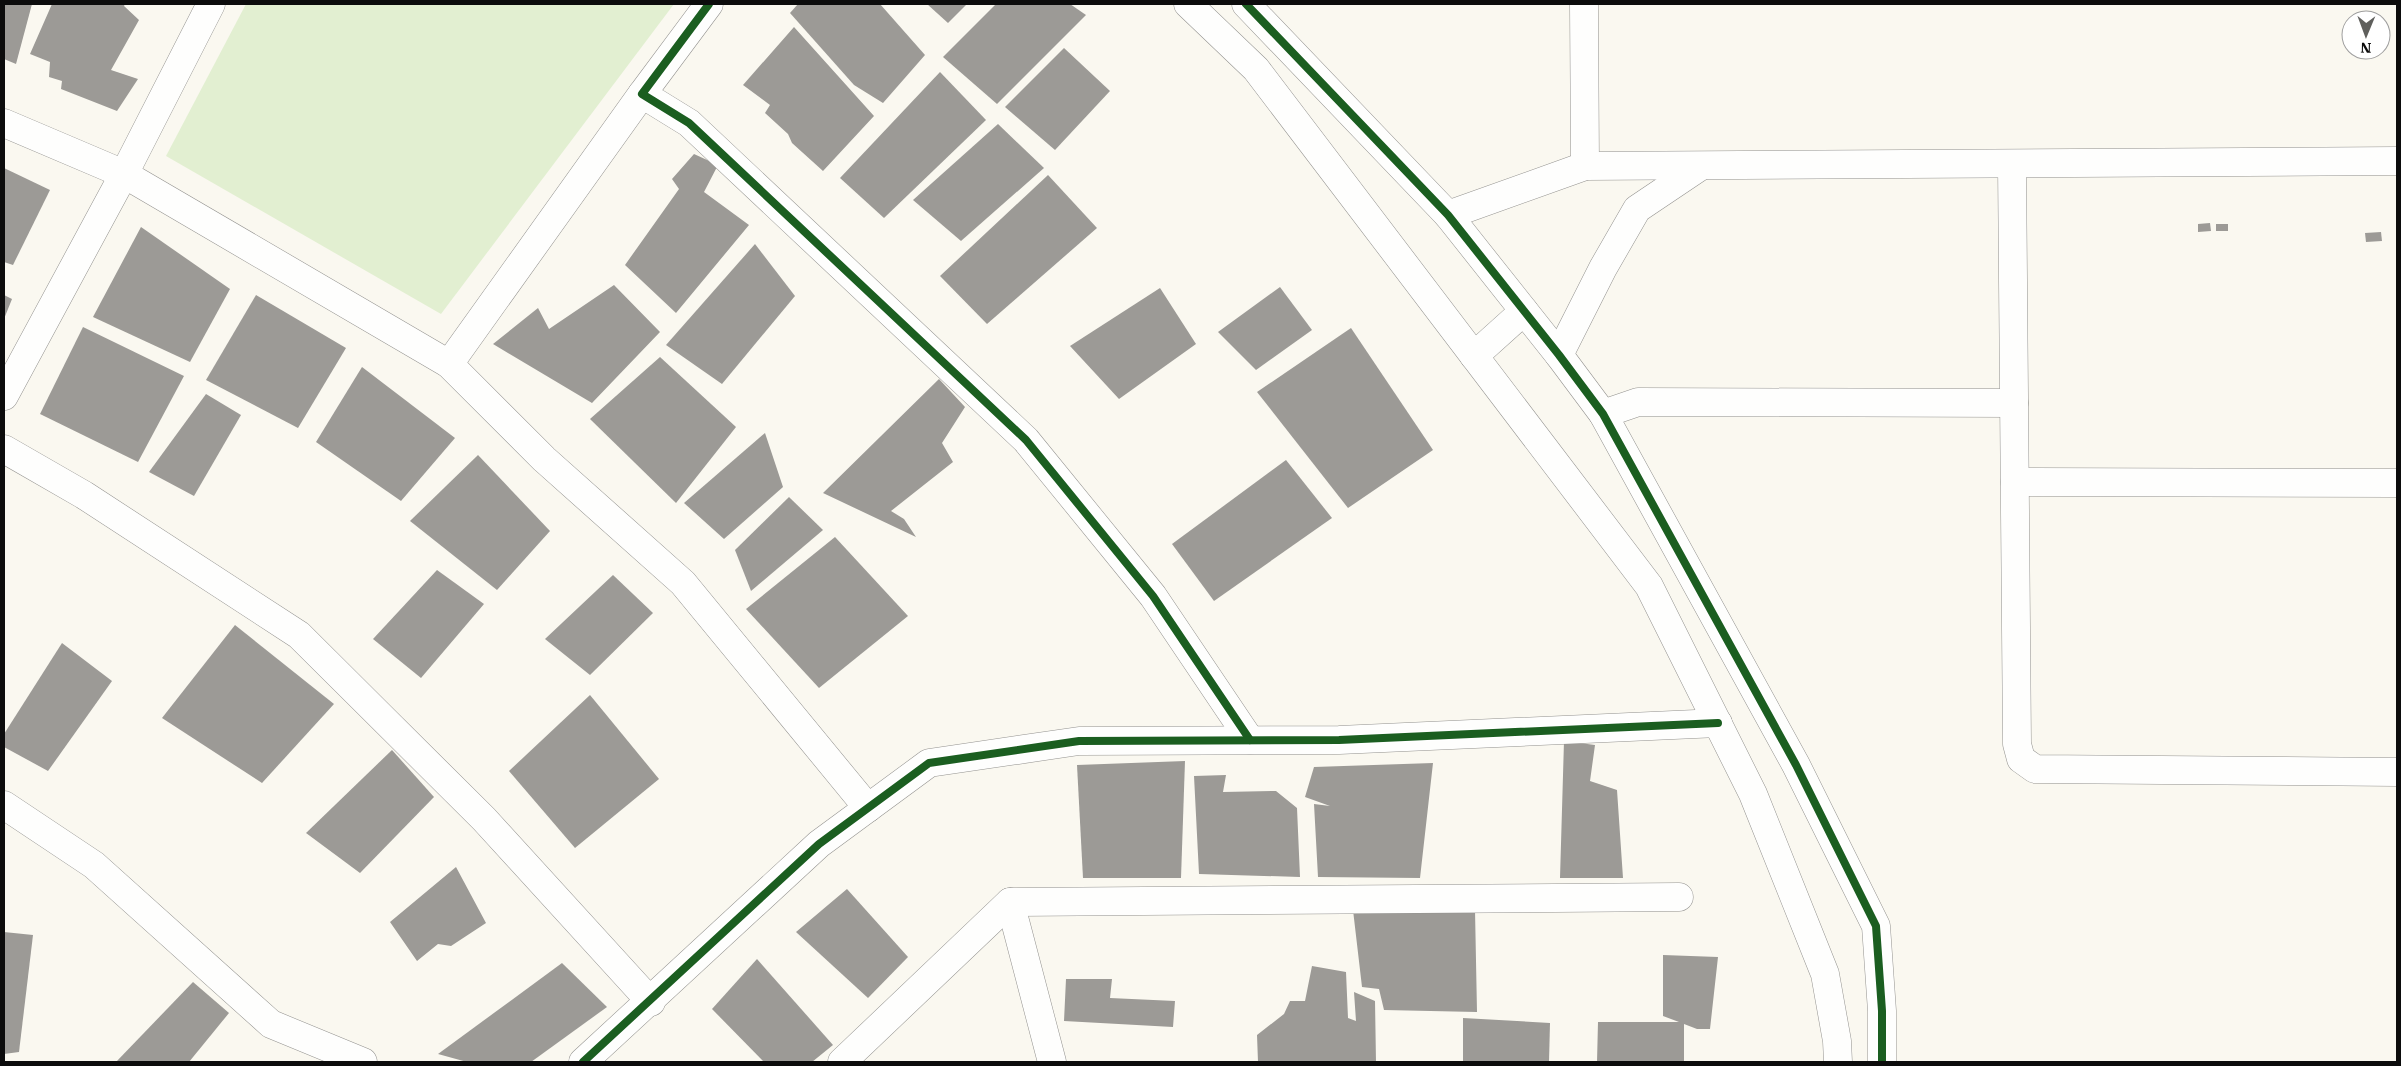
<svg xmlns="http://www.w3.org/2000/svg" width="2401" height="1066" font-family="'IBM Plex Serif',serif">
<style>
.green{fill:#e2efd1}
.building{fill:#9c9a96}
.lines{fill:none;stroke-linecap:round;stroke-linejoin:round}
.minor-casing{stroke:#93928f;stroke-width:29}
.minor{stroke:#fefefd;stroke-width:28}
.cycleway-casing{stroke:#fff;stroke-width:11}
.cycleway{stroke:#1b5e20;stroke-width:8}
</style>
<rect width="100%" height="100%" fill="#faf8f0"/>
<polygon class="green" points="246,4 674,4 441,314 166,156"/>
<g class="building">
<polygon points="4,4 32,4 16,64 4,59"/>
<polygon points="52,4 125,4 124,6 139,20 111,70 138,79 117,111 61,89 62,81 49,77 50,62 30,54"/>
<polygon points="798,4 880,4 925,55 883,103 854,85 790,13"/>
<polygon points="927,4 967,4 948,23"/>
<polygon points="996,4 1070,4 1086,15 997,104 943,57"/>
<polygon points="794,27 874,116 823,171 792,143 788,134 765,113 770,105 743,85"/>
<polygon points="1064,48 1110,91 1055,150 1005,107"/>
<polygon points="940,72 986,120 884,218 840,178"/>
<polygon points="998,124 1044,168 961,241 913,200"/>
<polygon points="694,154 718,165 704,192 749,225 676,313 625,265 679,189 672,179"/>
<polygon points="4,168 50,190 13,265 4,262"/>
<polygon points="1048,175 1097,228 987,324 940,276"/>
<polygon points="2210,223 2211,231 2198,232 2198,224"/>
<rect x="2216" y="224" width="12" height="7"/>
<polygon points="141,227 230,289 190,362 93,317"/>
<polygon points="2381,232 2382,241 2366,242 2365,233"/>
<polygon points="755,244 795,296 722,384 666,345"/>
<polygon points="614,285 660,332 592,403 493,344 538,308 549,329"/>
<polygon points="1280,287 1312,330 1256,370 1218,332"/>
<polygon points="1160,288 1196,344 1119,399 1070,346"/>
<polygon points="4,295 12,299 4,319"/>
<polygon points="256,295 346,348 298,428 206,380"/>
<polygon points="83,327 184,376 138,462 40,414"/>
<polygon points="1351,328 1433,450 1348,508 1257,392"/>
<polygon points="660,357 736,427 676,503 590,419"/>
<polygon points="362,367 455,438 401,501 316,442"/>
<polygon points="939,379 965,407 942,443 953,462 891,511 904,519 916,537 823,493"/>
<polygon points="206,394 241,415 194,496 149,472"/>
<polygon points="765,433 783,487 724,539 684,503"/>
<polygon points="478,455 550,531 497,590 410,521"/>
<polygon points="1286,460 1332,518 1214,601 1172,544"/>
<polygon points="789,497 823,530 751,591 735,550"/>
<polygon points="835,537 908,616 819,688 746,609"/>
<polygon points="437,570 484,604 421,678 373,639"/>
<polygon points="613,575 653,613 590,675 545,639"/>
<polygon points="235,625 334,704 262,783 162,718"/>
<polygon points="62,643 112,681 48,771 4,747 4,734"/>
<polygon points="590,695 659,779 575,848 509,771"/>
<polygon points="1564,741 1595,745 1590,781 1617,790 1623,878 1560,878"/>
<polygon points="392,750 434,797 360,873 306,833"/>
<polygon points="1185,761 1181,878 1083,878 1077,765"/>
<polygon points="1433,763 1420,878 1318,877 1314,804 1330,806 1305,797 1314,767"/>
<polygon points="1226,775 1223,792 1276,791 1297,808 1300,877 1199,874 1194,776"/>
<polygon points="456,867 486,923 451,946 438,944 417,961 390,922"/>
<polygon points="847,889 908,957 868,998 796,932"/>
<polygon points="1353,910 1475,910 1477,1012 1384,1010 1379,989 1362,987"/>
<polygon points="4,932 33,935 19,1052 4,1054"/>
<polygon points="1663,955 1718,957 1710,1029 1697,1029 1684,1024 1684,1062 1597,1062 1598,1022 1679,1022 1663,1016"/>
<polygon points="757,959 833,1045 812,1062 764,1062 712,1009"/>
<polygon points="562,963 607,1007 531,1062 467,1062 438,1054"/>
<polygon points="1312,966 1346,972 1348,1018 1356,1021 1354,992 1375,1001 1376,1062 1258,1062 1257,1035 1284,1014 1290,1001 1305,1001"/>
<polygon points="1066,979 1112,979 1110,998 1175,1001 1173,1027 1064,1021"/>
<polygon points="193,982 229,1013 189,1062 116,1062"/>
<polygon points="1463,1018 1550,1023 1549,1062 1463,1062"/>
</g>
<g class="lines">
<defs>
<g id="minor">
<polyline points="709,4 642,94 689,123 1026,440 1153,596 1250,740"/>
<polyline points="1188,4 1256,69 1649,586 1753,794 1825,974 1837,1041 1838,1062"/>
<polyline points="1246,4 1448,215 1559,355 1603,414 1796,765 1876,926 1882,1011 1882,1062"/>
<polyline points="1584,4 1585,166"/>
<polyline points="4,123 124,174 449,364 642,94"/>
<polyline points="2012,164 2017,744 2021,759 2035,769 2397,772"/>
<polyline points="1448,215 1585,166 2397,161"/>
<polyline points="1559,355 1603,268 1637,209 1701,166"/>
<polyline points="1474,356 1524,311"/>
<polyline points="449,364 544,459 683,583 868,808"/>
<polyline points="4,396 124,174 211,4"/>
<polyline points="1603,414 1638,402 2014,403"/>
<polyline points="4,449 84,495 299,635 484,819 651,1002"/>
<polyline points="2015,482 2397,483"/>
<polyline points="4,805 94,865 271,1024 363,1062"/>
<polyline points="1010,902 1052,1062"/>
<polyline points="583,1062 819,844 929,763 1079,741 1339,740 1718,723"/>
<polyline points="842,1062 1010,902 1679,897"/>
</g>
</defs>
<use href="#minor" class="minor-casing"/>
<use href="#minor" class="minor"/>
<defs>
<g id="cycleway">
<polyline points="709,4 642,94 689,123 1026,440 1153,596 1250,740"/>
<polyline points="1246,4 1448,215 1559,355 1603,414 1796,765 1876,926 1882,1011 1882,1062"/>
<polyline points="583,1062 819,844 929,763 1079,741 1339,740 1718,723"/>
</g>
</defs>
<use href="#cycleway" class="cycleway-casing"/>
<use href="#cycleway" class="cycleway"/>
</g>
<rect width="2401" height="1066" fill="none" stroke="#0c0c0c" stroke-width="10"/>
<g transform="translate(2366 35) rotate(181)"><circle r="24" fill="#ffffff" stroke="#9e9e9e"/>
<path d="M0-4L9 19L0 12L-9 19Z" fill="#5f5f5c"/>
<text y="-8" font-size="14" font-weight="bold" text-anchor="middle" fill="#0c0c0c">N</text>
</g>
</svg>
